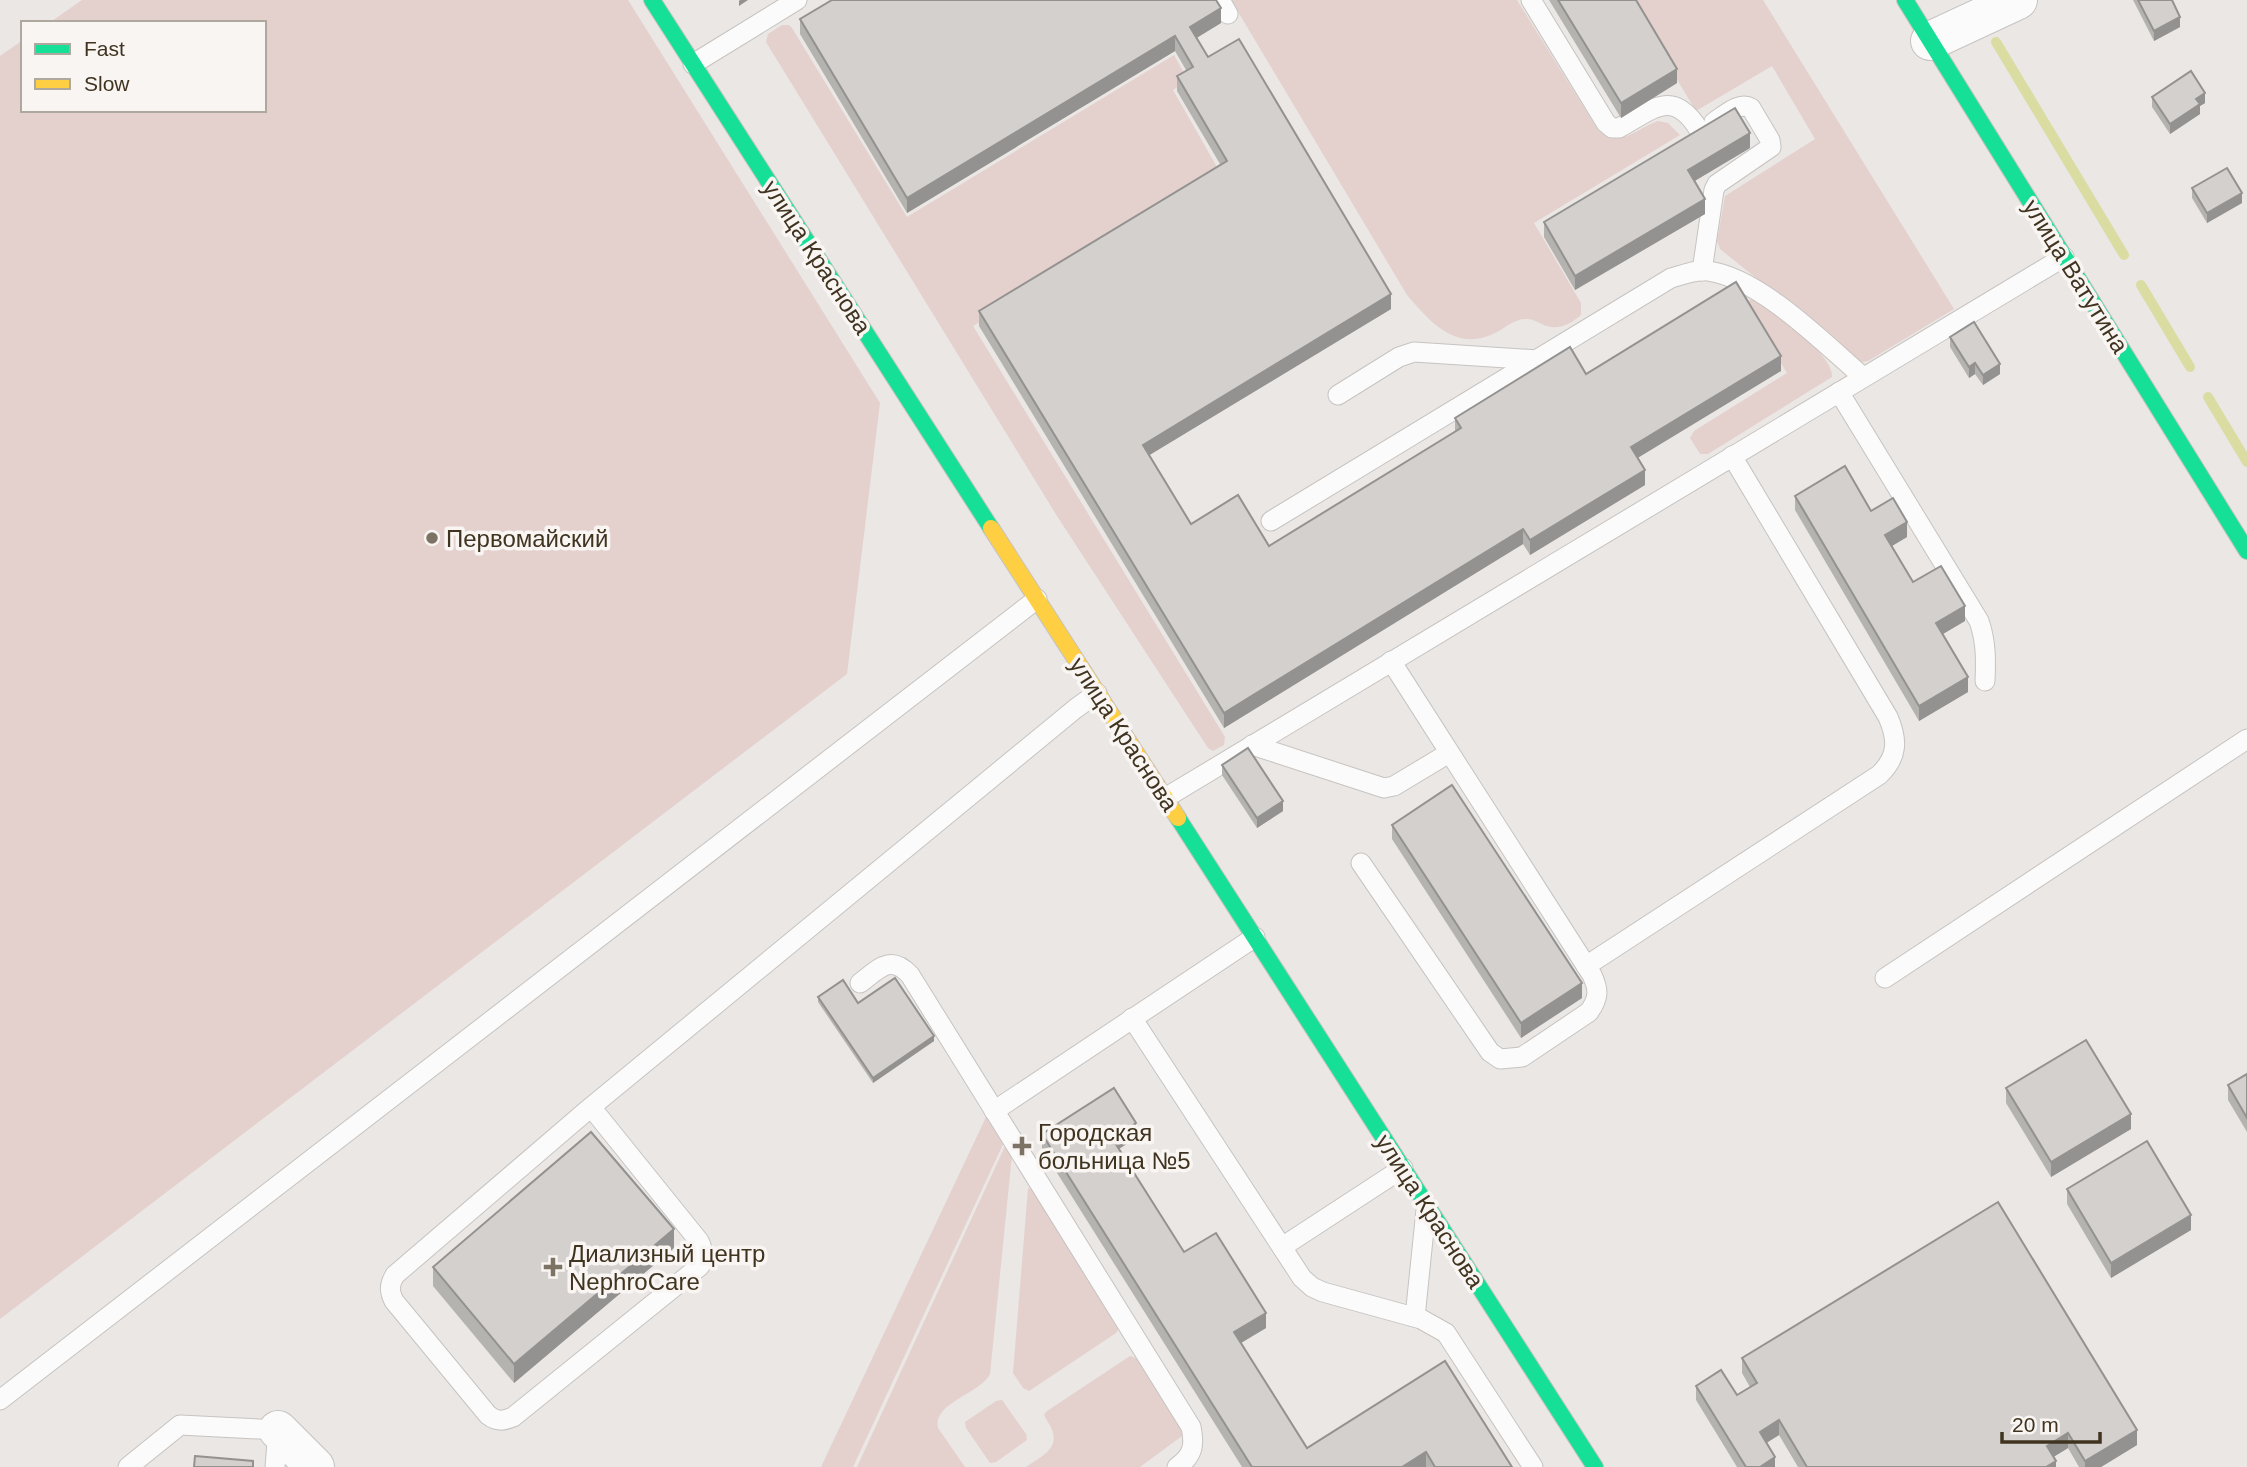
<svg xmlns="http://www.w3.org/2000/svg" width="2247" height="1467" font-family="Helvetica,sans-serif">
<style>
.green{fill:#e4d1cd}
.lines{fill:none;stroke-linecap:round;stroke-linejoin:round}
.stream{stroke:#dadca2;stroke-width:10}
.lane-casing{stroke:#c6c3c0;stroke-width:21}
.street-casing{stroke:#c6c3c0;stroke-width:40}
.fast-casing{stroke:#c6c3be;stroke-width:18}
.slow-casing{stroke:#c6c3be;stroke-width:18}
.lane{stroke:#fcfbfb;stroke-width:19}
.street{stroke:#fcfbfb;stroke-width:38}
.fast{stroke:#16e098;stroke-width:16}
.slow{stroke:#ffcf43;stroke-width:16}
.wall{fill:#b5b3b0}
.shaded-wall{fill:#949290}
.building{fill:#d3d0cd;stroke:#949290;stroke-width:2}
.poi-dot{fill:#7c7365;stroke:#f9f5f3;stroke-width:2.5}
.labels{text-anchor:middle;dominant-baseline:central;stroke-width:7;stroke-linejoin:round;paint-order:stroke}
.street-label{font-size:24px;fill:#403420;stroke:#f9f5f3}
.poi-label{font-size:24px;fill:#403420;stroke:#f9f5f3;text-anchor:start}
</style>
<rect width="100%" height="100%" fill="#eae7e5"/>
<g class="green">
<polygon points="82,0 628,0 880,403 847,674 0,1319 0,56 23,40 23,110 264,110 264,23 49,23"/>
<path d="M1231 0H1517L1598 130C1619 150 1637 128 1658 121L1668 123 1680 135 1534 223 1581 303V315C1572 323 1560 330 1547 326 1540 324 1534 319 1527 319 1516 318 1506 327 1497 332 1457 353 1432 324 1407 295Z"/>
<polygon points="1629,0 1763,0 1954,309 1868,361 1857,363 1802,315 1720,249 1717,241 1725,196 1815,139 1772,66 1696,111"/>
<polygon points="782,25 789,25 792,28 907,217 1174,55 1188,80 1173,90 1221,174 973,326 1225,737 1224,745 1213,751 1208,748 1057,516 766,42 768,34"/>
<path d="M1751 299C1770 305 1835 356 1832 377L1708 454H1700L1690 438 1694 431 1787 373 1747 306V303Z"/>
<polygon points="987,1115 1004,1142 853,1467 821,1467"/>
<path d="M1006 1144 1012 1155 990 1374C980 1394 932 1403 938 1428L965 1467H857Z"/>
<polygon points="1028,1188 1032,1189 1119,1328 1116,1333 1029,1391 1023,1388 1013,1373"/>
<path d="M1130 1356 1136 1358 1182 1430V1436L1140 1467H1026C1039 1458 1060 1449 1052 1430 1050 1424 1046 1420 1044 1415L1047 1411Z"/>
<polygon points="1002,1400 1026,1434 1027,1440 996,1462 990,1463 966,1428 965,1422 996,1401"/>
</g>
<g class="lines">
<g class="stream">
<polyline points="1996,42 2124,255"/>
<polyline points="2141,285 2190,367"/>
<polyline points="2208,397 2247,462"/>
</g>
<defs>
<g id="lane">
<polyline points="1220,0 1228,14"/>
<path d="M1531 0 1606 123 1612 128H1619C1653 109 1673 88 1699 130"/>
<polyline points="693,64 797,0"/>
<path d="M1702 271 1714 190 1717 184 1771 147 1770 140 1751 108C1739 101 1725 115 1714 122"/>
<path d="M1839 392 1979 621C1986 641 1986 659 1985 681"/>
<polyline points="1338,395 1399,357 1414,352 1538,360"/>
<path d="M1271 521 1671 278C1683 275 1696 269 1708 271 1760 278 1824 343 1863 377"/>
<polyline points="1252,745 1384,788 1394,786 1449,753"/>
<polyline points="1165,798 2064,257"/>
<path d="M1361 863 1490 1052 1500 1059 1522 1057 1589 1012C1599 998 1599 990 1592 975L1391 661"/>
<path d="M1586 966 1879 775C1898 757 1898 740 1888 717L1732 456"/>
<polyline points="1885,978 2247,739"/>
<path d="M860 983C878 970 890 953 910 975L1191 1427C1195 1445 1193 1456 1177 1467"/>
<polyline points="1132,1018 1302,1278 1312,1287 1323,1292 1421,1319 1446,1333 1533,1467"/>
<path d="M591 1107 395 1275C389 1285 389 1291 394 1301L488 1415C497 1422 503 1421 513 1417L700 1266C704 1256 704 1251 699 1241L591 1107 1075 709 1097 693"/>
<polyline points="994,1111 1255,937"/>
<polyline points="1282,1247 1403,1168"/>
<polyline points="1415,1317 1426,1210"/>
<polyline points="0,1400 1037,599"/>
<polyline points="128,1467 180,1425 278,1430 275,1467"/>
</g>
<g id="street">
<polyline points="1930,41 2018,0"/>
<polyline points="278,1430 315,1467"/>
</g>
<g id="fast">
<polyline points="652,0 991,528"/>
<polyline points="1905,0 2247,551"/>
<polyline points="1178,818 1595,1467"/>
</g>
<polyline id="slow" points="991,528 1178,818"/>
</defs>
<use href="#lane" class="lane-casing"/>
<use href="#street" class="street-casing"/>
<use href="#fast" class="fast-casing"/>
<use href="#slow" class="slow-casing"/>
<use href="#lane" class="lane"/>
<use href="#street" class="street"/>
<use href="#fast" class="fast"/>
<use href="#slow" class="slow"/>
</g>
<g class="wall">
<polygon points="1549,0 1636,0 1677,83 1621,118"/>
<polygon points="2133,0 2172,0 2180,27 2154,41"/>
<polygon points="800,19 1221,23 1196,38 1208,57 1391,309 1149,455 1191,524 1269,546 1455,432 1455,418 1586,374 1781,371 1637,458 1645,485 1530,555 1523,544 1224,728 979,326 979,311 1220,164 1177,91 1177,76 1186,70 1175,51 907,213 800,34"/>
<polygon points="2152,97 2205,103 2200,106 2200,114 2170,134 2152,107"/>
<polygon points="1750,148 1694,181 1705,214 1575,290 1544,237 1544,222"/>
<polygon points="2192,188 2242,203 2207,223 2192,198"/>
<polygon points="1950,337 2000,374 1983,385 1975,374 1969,378 1950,347"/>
<polygon points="1795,496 1871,511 1907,537 1892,546 1913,582 1965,621 1943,634 1968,692 1919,721 1795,510"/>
<polygon points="1222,765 1283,811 1257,828 1222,775"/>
<polygon points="1392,825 1582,998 1521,1038 1392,839"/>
<polygon points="818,997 858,1003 934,1041 873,1083 818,1002"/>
<polygon points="2247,1074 2247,1132 2228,1100 2228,1085"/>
<polygon points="2006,1088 2131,1129 2051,1177 2006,1103"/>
<polygon points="1042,1134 1136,1138 1119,1149 1184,1252 1266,1328 1241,1343 1307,1448 1445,1361 1512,1467 1242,1467 1042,1149"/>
<polygon points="2067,1189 2191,1230 2111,1278 2067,1204"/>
<polygon points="674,1248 514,1383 433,1286 433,1267"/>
<polygon points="1742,1358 2137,1445 2101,1467 2079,1467 2068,1448 2053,1457 2056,1467 1798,1467 1779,1435 1766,1443 1775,1467 1737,1467 1696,1400 1696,1386 1737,1395 1750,1387 1742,1373"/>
</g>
<g class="shaded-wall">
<polygon points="740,0 748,0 739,6 739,1"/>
<polygon points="1221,8 1221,23 1190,42 1190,27"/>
<polygon points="2180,17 2180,27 2154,41 2154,31"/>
<polygon points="1175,36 1175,51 907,213 907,198"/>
<polygon points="1677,69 1677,83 1621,118 1621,103"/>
<polygon points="2205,93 2205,103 2200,106 2200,114 2170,134 2170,124 2196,99"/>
<polygon points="1750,133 1750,148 1688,185 1688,170"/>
<polygon points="2242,193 2242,203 2207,223 2207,213"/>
<polygon points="1705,199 1705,214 1575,290 1575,276"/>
<polygon points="1391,294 1391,309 1143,459 1143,445"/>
<polygon points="1781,356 1781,371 1631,462 1631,447"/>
<polygon points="1975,363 1975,374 1969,378 1969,367"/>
<polygon points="2000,364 2000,374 1983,385 1983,375"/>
<polygon points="1645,470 1645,485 1530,555 1530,540"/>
<polygon points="1907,522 1907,537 1885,550 1885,535"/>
<polygon points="1523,529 1523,544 1224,728 1224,713"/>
<polygon points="1965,606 1965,621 1936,638 1936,623"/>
<polygon points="1968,677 1968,692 1919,721 1919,706"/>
<polygon points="1283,801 1283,811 1257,828 1257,818"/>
<polygon points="1582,983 1582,998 1521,1038 1521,1023"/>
<polygon points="934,1036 934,1041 873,1083 873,1078"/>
<polygon points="2131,1114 2131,1129 2051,1177 2051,1162"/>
<polygon points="1136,1123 1136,1138 1112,1153 1112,1138"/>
<polygon points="2191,1215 2191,1230 2111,1278 2111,1263"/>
<polygon points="674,1229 674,1248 514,1383 514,1364"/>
<polygon points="1266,1313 1266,1328 1234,1347 1234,1332"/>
<polygon points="1779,1420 1779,1435 1760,1447 1760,1432"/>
<polygon points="2137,1430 2137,1445 2101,1467 2085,1467 2085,1461"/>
<polygon points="2068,1433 2068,1448 2047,1461 2047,1446"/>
<polygon points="1426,1452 1426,1467 1402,1467"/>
<polygon points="1775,1457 1775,1467 1760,1467"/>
<polygon points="2056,1461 2056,1467 2046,1467"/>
</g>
<g class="building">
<polygon points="832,0 1216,0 1221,8 1190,27 1208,57 1239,39 1391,294 1143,445 1191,524 1238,495 1269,546 1461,428 1455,418 1570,347 1586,374 1736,282 1781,356 1631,447 1645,470 1530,540 1523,529 1224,713 979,311 1227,161 1177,76 1193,67 1175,36 907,198 800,19"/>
<polygon points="1558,0 1636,0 1677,69 1621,103"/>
<polygon points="2138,0 2172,0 2180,17 2154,31"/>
<polygon points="2191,71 2205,93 2196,99 2200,104 2170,124 2152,97"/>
<polygon points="1735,108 1750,133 1688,170 1705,199 1575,276 1544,222"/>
<polygon points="2227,168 2242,193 2207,213 2192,188"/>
<polygon points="1974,322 2000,364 1983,375 1975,363 1969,367 1950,337"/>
<polygon points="1845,466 1871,511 1893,498 1907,522 1885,535 1913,582 1941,566 1965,606 1936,623 1968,677 1919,706 1795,496"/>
<polygon points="1248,748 1283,801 1257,818 1222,765"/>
<polygon points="1452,785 1582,983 1521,1023 1392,825"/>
<polygon points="895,978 934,1036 873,1078 818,997 843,980 858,1003"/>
<polygon points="2086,1040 2131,1114 2051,1162 2006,1088"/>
<polygon points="2247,1074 2247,1118 2228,1085"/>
<polygon points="1114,1088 1136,1123 1112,1138 1184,1252 1216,1233 1266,1313 1234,1332 1307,1448 1445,1361 1512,1467 1435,1467 1426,1452 1402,1467 1252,1467 1042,1134"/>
<polygon points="591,1132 674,1229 514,1364 433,1267"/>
<polygon points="2147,1141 2191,1215 2111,1263 2067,1189"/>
<polygon points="1998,1202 2137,1430 2085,1461 2068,1433 2047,1446 2056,1461 2046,1467 1807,1467 1779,1420 1760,1432 1775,1457 1760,1467 1746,1467 1696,1386 1721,1370 1737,1395 1757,1383 1742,1358"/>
<polygon points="195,1456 253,1461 253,1467 194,1467"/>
</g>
<g class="poi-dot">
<circle cx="432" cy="538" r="7"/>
<path d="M1018.5 1135.5h7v7h7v7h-7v7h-7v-7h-7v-7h7z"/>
<path d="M549.5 1256.5h7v7h7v7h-7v7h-7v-7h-7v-7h7z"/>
</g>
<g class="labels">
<g class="street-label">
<text transform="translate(817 257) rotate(57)">улица Краснова</text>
<text transform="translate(2076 276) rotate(58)">улица Ватутина</text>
<text transform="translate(1124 734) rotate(57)">улица Краснова</text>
<text transform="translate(1430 1211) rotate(57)">улица Краснова</text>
</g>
<g class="poi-label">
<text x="446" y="538">Первомайский</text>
<text x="1038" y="1132">Городская<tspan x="1038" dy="28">больница №5</tspan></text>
<text x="569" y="1253">Диализный центр<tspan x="569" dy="28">NephroCare</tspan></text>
</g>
</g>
<rect x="21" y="21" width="245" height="91" fill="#f9f5f3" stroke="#afa89f" stroke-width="2"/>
<rect x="35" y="44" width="35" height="10" fill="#16e098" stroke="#afa89f" stroke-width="2"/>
<text x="84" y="56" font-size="21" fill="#403420">Fast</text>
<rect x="35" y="79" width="35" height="10" fill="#ffcf43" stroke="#afa89f" stroke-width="2"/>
<text x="84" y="91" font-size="21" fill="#403420">Slow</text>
<path d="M2002 1432v10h98v-10" fill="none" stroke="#403420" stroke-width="3.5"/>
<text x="2012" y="1432" font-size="21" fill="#403420" stroke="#f9f5f3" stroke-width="5" paint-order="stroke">20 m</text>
</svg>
